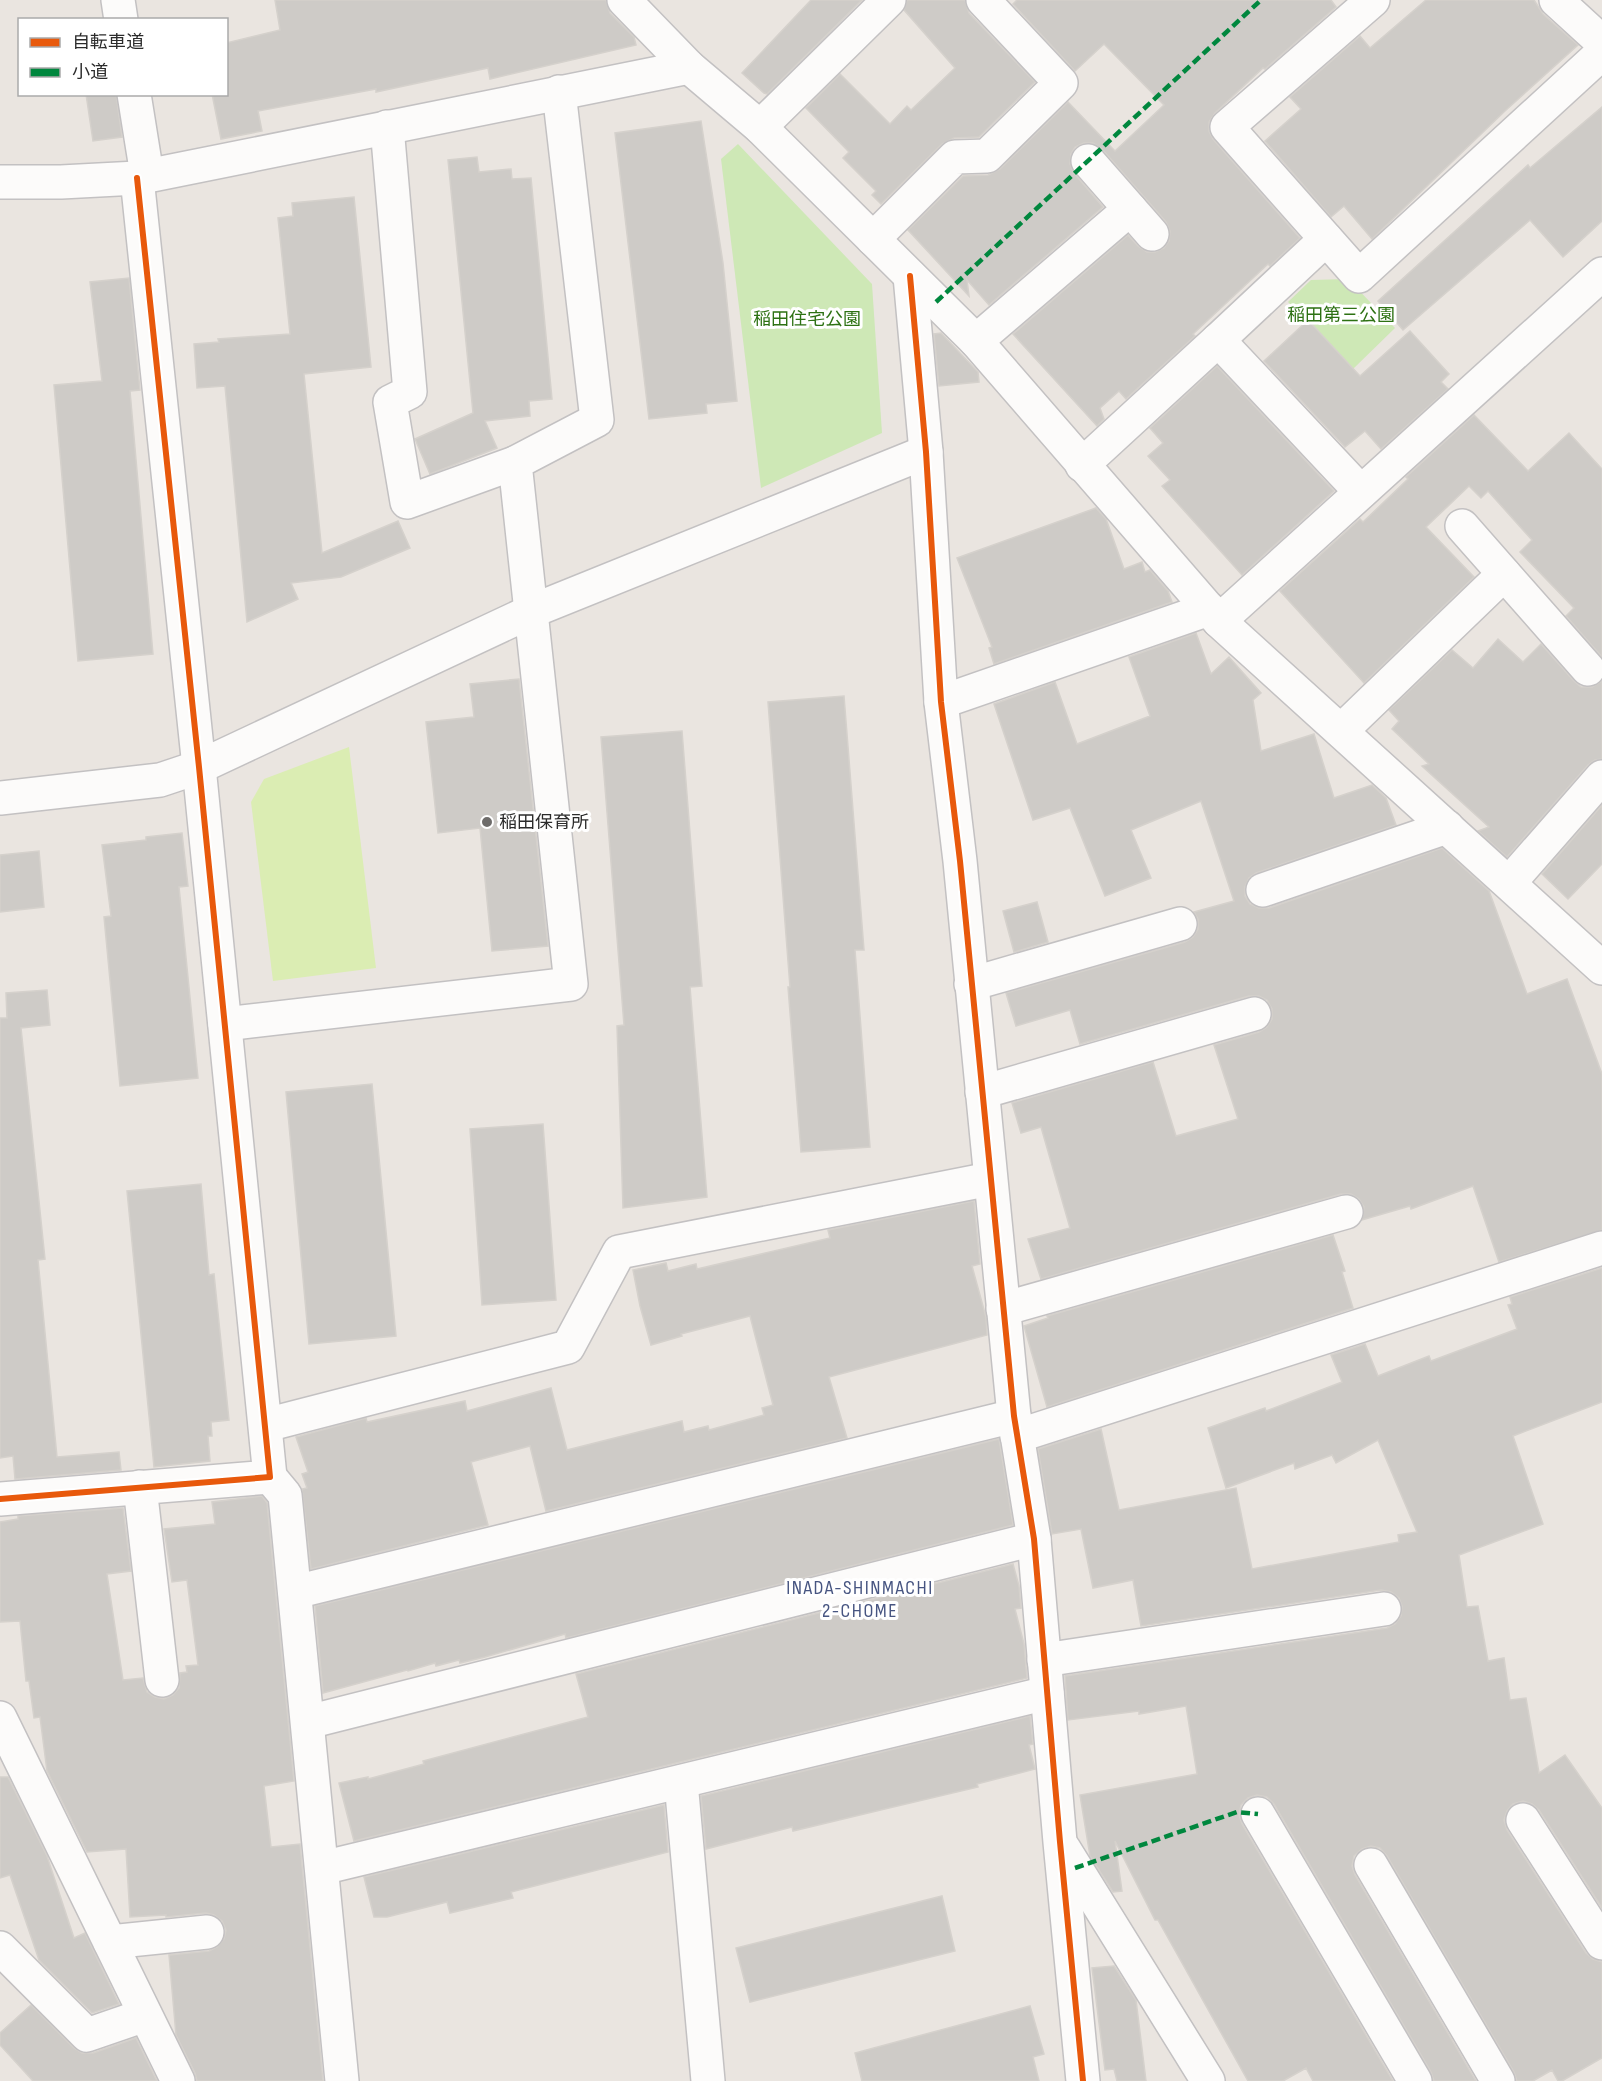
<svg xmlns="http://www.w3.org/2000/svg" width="1602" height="2081" font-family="'Sofia Sans Condensed','Noto Sans JP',sans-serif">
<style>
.green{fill:#cee8b6}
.pitch{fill:#dbedb3}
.building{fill:#cecbc7;stroke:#d5d1cc;stroke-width:1.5}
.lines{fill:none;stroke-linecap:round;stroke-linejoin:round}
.minor-casing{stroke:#c3c1c2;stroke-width:36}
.minor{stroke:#fcfbfa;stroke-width:33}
.quiet{stroke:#00873e;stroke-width:4.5;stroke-dasharray:9 4.5;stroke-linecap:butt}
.cycleway-casing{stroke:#fff;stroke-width:10}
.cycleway{stroke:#e8590c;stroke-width:6}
.poi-dot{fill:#6e6c6a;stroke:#fff;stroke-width:2}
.labels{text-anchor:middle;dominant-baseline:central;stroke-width:6;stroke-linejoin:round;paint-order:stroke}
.park-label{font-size:18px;fill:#2d7113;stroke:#fff}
.poi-label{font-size:18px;fill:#2b2b2b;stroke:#fff;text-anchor:start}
.neighbourhood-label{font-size:20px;letter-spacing:1.5px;fill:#475581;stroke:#fff}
</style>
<rect width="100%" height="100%" fill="#eae5e0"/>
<g class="green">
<polygon points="738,144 872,284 882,433 761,488 721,159"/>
<polygon points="1348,279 1395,328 1353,369 1288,302 1311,280"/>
</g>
<polygon class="pitch" points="349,747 376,968 273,981 251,802 264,779"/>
<g class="building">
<polygon points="275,0 606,0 610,13 634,37 636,45 490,79 488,68 376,92 376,89 258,111 262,131 221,139 212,94 226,94 226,43 280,30"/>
<polygon points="811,0 862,0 767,94 764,93 742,73"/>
<polygon points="907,0 965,0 969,13 1035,82 979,137 954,138 942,144 881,204 872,195 876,191 843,158 849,152 806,108 840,74 890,124 907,106 911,110 955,68 904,10"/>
<polygon points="1017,0 1331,0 1336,7 1265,69 1263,68 1215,113 1209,122 1209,131 1213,139 1300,238 1270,266 1268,264 1193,334 1195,336 1126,399 1119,391 1100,408 1104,419 1097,426 1013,334 1128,235 1138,246 1147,252 1155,252 1164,248 1169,241 1170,231 1166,222 1102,149 1093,143 1084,143 1075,147 1071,154 1070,164 1074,173 1103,207 989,305 967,280 969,296 908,230 963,176 988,175 1000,169 1068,102 1115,151 1164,105 1104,44 1075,71 1013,4"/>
<polygon points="1426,0 1534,0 1543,14 1578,45 1505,111 1372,239 1344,206 1331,217 1265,141 1301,109 1290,97 1360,36 1370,48"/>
<polygon points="86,94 116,94 122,137 93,141"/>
<polygon points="1602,107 1602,221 1563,257 1530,220 1403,330 1378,301 1528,165 1530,168"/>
<polygon points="701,121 723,263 737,401 706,404 707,413 649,419 615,133"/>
<polygon points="477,157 479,172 511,169 512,179 531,178 552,399 529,401 530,416 485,421 497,448 430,474 415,439 473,413 448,160"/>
<polygon points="354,197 371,367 304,374 322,553 398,521 410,548 341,577 291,583 298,599 247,622 225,386 197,388 194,344 219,342 218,339 290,334 278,218 293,216 292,203"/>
<polygon points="129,278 140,390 130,391 153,654 78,661 54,385 102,381 90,282"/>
<polygon points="1308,320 1360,376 1410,331 1449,374 1441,382 1448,389 1381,449 1365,431 1345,447 1264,361"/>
<polygon points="941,333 978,372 979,382 939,386 934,334"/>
<polygon points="1217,366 1334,491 1242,575 1162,486 1170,480 1148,456 1163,443 1150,428"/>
<polygon points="1474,415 1528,471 1569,433 1602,469 1602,657 1566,616 1574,608 1520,552 1532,540 1488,491 1481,498 1469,486 1426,527 1474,577 1364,683 1280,591 1360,519 1363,522 1408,479 1406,477"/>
<polygon points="1096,508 1106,519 1124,569 1142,562 1145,572 1150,570 1168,591 1172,602 994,664 989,648 992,647 957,558"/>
<polygon points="1196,633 1211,674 1229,657 1261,693 1253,700 1261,751 1314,734 1334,798 1372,785 1386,798 1396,825 1256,873 1249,878 1245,887 1245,896 1250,904 1259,908 1269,908 1442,848 1489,891 1527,994 1567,979 1602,1074 1602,1230 1499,1262 1473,1186 1411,1209 1410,1206 1362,1220 1364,1207 1359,1199 1351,1194 1341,1194 1041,1279 1028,1239 1070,1228 1041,1127 1021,1133 1012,1103 1153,1062 1176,1136 1238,1119 1214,1045 1259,1032 1267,1027 1272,1019 1272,1009 1267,1000 1259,996 1249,996 1080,1044 1070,1010 1016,1026 1006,993 1185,942 1193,937 1198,929 1198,919 1194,912 1234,901 1201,801 1131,830 1151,878 1105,896 1070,808 1033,820 994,704 1055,682 1077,744 1150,716 1129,657"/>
<polygon points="1498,639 1523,662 1541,644 1574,681 1581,687 1592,687 1602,681 1602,759 1595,760 1588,765 1507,857 1478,831 1489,827 1422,766 1429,764 1392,729 1399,721 1389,710 1452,650 1473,668"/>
<polygon points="519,679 548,946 492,951 480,828 438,833 426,722 474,717 470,684"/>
<polygon points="844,696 864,950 855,950 870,1147 801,1152 788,987 790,987 768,702"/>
<polygon points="682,731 702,986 690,987 707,1197 623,1208 617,1026 624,1025 601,737"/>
<polygon points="1602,805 1602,864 1568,899 1542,874"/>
<polygon points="182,833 188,886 179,887 198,1078 120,1086 104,917 111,916 102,845 146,840 146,837"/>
<polygon points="39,851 44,907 0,912 0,855"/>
<polygon points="1037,902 1048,942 1014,952 1003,911"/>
<polygon points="47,990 50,1025 21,1028 45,1259 38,1260 57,1457 119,1452 121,1470 15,1479 13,1456 0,1458 0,1018 7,1018 6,993"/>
<polygon points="372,1084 396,1336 309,1344 286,1092"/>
<polygon points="543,1124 556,1300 482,1305 470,1129"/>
<polygon points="201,1184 209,1275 214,1274 229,1420 211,1422 212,1436 208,1436 210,1461 154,1467 127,1191"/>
<polygon points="974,1201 980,1264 972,1266 986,1317 987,1335 829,1377 847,1438 546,1511 530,1446 471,1462 488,1525 311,1569 302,1489 307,1488 302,1474 308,1472 296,1437 366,1418 367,1422 465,1401 467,1411 551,1388 567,1450 682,1421 684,1432 708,1426 709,1430 764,1415 762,1408 773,1405 750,1316 681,1334 682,1336 651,1345 640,1306 633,1270 666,1263 668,1271 696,1264 697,1269 830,1238 828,1230"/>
<polygon points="1333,1235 1345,1271 1342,1272 1353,1308 1047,1407 1024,1326 1048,1318 1047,1316"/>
<polygon points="1602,1268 1602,1402 1513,1436 1543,1524 1459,1555 1467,1607 1478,1606 1488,1661 1504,1658 1510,1700 1526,1698 1539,1773 1565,1755 1602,1808 1602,1908 1539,1810 1532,1804 1523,1801 1513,1804 1507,1811 1504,1820 1507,1830 1586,1953 1593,1959 1602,1962 1602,2058 1562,2081 1558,2081 1552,2070 1533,2081 1517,2081 1514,2072 1387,1856 1380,1848 1371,1846 1362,1849 1354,1856 1352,1866 1355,1875 1476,2081 1434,2081 1431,2072 1274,1804 1267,1797 1257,1795 1248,1798 1241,1805 1239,1815 1242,1824 1393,2081 1313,2081 1306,2068 1283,2081 1248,2081 1158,1920 1155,1920 1115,1841 1122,1891 1113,1892 1090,1856 1080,1795 1197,1774 1186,1706 1139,1714 1139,1711 1068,1720 1065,1676 1387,1628 1395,1624 1401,1616 1402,1606 1399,1598 1391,1592 1381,1590 1141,1626 1133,1580 1093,1588 1081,1529 1052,1534 1038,1449 1101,1429 1119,1510 1236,1488 1252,1569 1399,1542 1398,1535 1417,1532 1378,1440 1336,1463 1332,1455 1295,1469 1294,1463 1226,1488 1208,1428 1265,1408 1266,1411 1342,1382 1331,1355 1365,1344 1378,1376 1429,1356 1431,1361 1517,1329 1508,1305 1512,1304 1510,1297"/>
<polygon points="999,1439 1013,1525 566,1638 565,1634 485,1657 460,1663 459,1660 436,1666 435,1663 408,1671 407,1670 323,1693 315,1606"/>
<polygon points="262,1496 267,1503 294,1781 264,1786 271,1847 300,1844 323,2081 197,2081 195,2073 176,2035 169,1955 209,1951 217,1947 224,1939 226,1930 222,1921 214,1915 206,1913 166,1917 166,1915 130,1917 126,1849 87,1852 47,1771 40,1717 34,1718 29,1681 26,1681 20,1621 0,1622 0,1522 18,1519 18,1516 123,1508 131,1571 107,1574 123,1680 143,1678 147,1692 155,1697 164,1699 173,1695 179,1688 180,1673 187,1672 186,1666 198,1665 187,1580 172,1582 164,1529 215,1524 212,1502"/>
<polygon points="1013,1564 1019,1586 1021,1608 1015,1609 1024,1644 1027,1678 354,1841 339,1783 368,1777 368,1779 424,1764 423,1761 588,1717 576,1674"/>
<polygon points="1030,1716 1033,1744 1029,1745 1035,1769 977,1784 978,1787 889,1808 793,1831 792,1827 706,1849 701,1796"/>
<polygon points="0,1777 8,1777 47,1856 74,1938 85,1933 119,2004 92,2013 39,1960 10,1875 0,1878"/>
<polygon points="664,1805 668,1852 511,1892 513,1898 450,1913 447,1902 387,1917 374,1917 364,1877"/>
<polygon points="942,1896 955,1951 750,2002 736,1948"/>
<polygon points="1114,1966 1136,2000 1146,2081 1117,2081 1114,2069 1105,2070 1092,1968"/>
<polygon points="31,2005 74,2048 82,2053 93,2053 136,2038 157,2081 33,2081 0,2045 0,2033"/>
<polygon points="1030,2006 1044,2054 1033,2057 1039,2081 862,2081 855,2053"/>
</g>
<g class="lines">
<defs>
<g id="minor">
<polyline points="118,0 121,20"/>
<polyline points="624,0 689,67 760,127 976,341 1219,621 1602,968"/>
<polyline points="1373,0 1227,127 1359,276 1602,53"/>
<polyline points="1556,0 1602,42"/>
<polyline points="134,94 147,175"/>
<polyline points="387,127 410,392 390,402 407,502 515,463"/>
<polyline points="760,127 889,0"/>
<polyline points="1088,161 1152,234"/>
<polyline points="0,182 61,182 137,178 689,67"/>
<polyline points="873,239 955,157 987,156 1061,83 983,0"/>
<polyline points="910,276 926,452 941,702 960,861 1014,1416 1034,1539 1060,1842 1083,2081"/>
<polyline points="1218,340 1326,239"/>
<polyline points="976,341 1130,209"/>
<polyline points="1082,465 1218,340 1361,492"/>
<polyline points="1462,526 1588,669"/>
<polyline points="1219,621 1602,274"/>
<polyline points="941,702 1209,609"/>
<polyline points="1341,731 1504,574"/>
<polyline points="0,798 160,780 199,767 532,611 926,452"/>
<polyline points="1509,883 1602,777"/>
<polyline points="1263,890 1447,827"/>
<polyline points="971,984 1180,924"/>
<polyline points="225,1024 571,984 515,463 597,420 559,92"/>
<polyline points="982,1092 1254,1014"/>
<polyline points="1003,1309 1346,1212"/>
<polyline points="266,1425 568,1347 619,1252 990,1179"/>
<polyline points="1017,1436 1602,1248"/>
<polyline points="270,1477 285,1495 342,2081"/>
<polyline points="140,1487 162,1680"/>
<polyline points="0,1499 270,1477 199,767 137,178"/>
<polyline points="295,1592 1014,1416"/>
<polyline points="1044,1660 1384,1609"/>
<polyline points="0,1718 178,2081"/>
<polyline points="308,1722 1034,1539"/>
<polyline points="681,1782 708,2081"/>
<polyline points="1258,1814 1415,2081"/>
<polyline points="1523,1820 1602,1943"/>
<polyline points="1064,1849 1208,2081"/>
<polyline points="1371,1865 1498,2081"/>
<polyline points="322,1868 1047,1693"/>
<polyline points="110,1942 207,1932"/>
<polyline points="0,1948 87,2035 145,2015"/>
</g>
</defs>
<use href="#minor" class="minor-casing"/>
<use href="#minor" class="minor"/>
<g class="quiet">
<polyline points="936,302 1261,0"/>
<polyline points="1075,1868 1237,1812 1258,1814"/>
</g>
<defs>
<g id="cycleway">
<polyline points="910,276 926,452 941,702 960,861 1014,1416 1034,1539 1060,1842 1083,2081"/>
<polyline points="0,1499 270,1477 199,767 137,178"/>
</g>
</defs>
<use href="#cycleway" class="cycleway-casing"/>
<use href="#cycleway" class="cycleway"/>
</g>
<circle class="poi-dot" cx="487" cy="822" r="6"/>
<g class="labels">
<g class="park-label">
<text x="1341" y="315">稲田第三公園</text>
<text x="807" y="319">稲田住宅公園</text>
</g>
<g class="poi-label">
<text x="499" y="822">稲田保育所</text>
</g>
<g class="neighbourhood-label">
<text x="860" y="1588">INADA-SHINMACHI<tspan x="860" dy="23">2-CHOME</tspan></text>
</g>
</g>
<rect x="18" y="18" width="210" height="78" fill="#ffffff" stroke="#aaaaaa" stroke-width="1.5"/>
<rect x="30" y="38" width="30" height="9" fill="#e8590c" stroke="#aaaaaa" stroke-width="1.5"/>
<text x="72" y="48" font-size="18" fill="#2b2b2b">自転車道</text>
<rect x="30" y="68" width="30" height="9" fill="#00873e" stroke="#aaaaaa" stroke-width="1.5"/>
<text x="72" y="78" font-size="18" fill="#2b2b2b">小道</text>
</svg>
